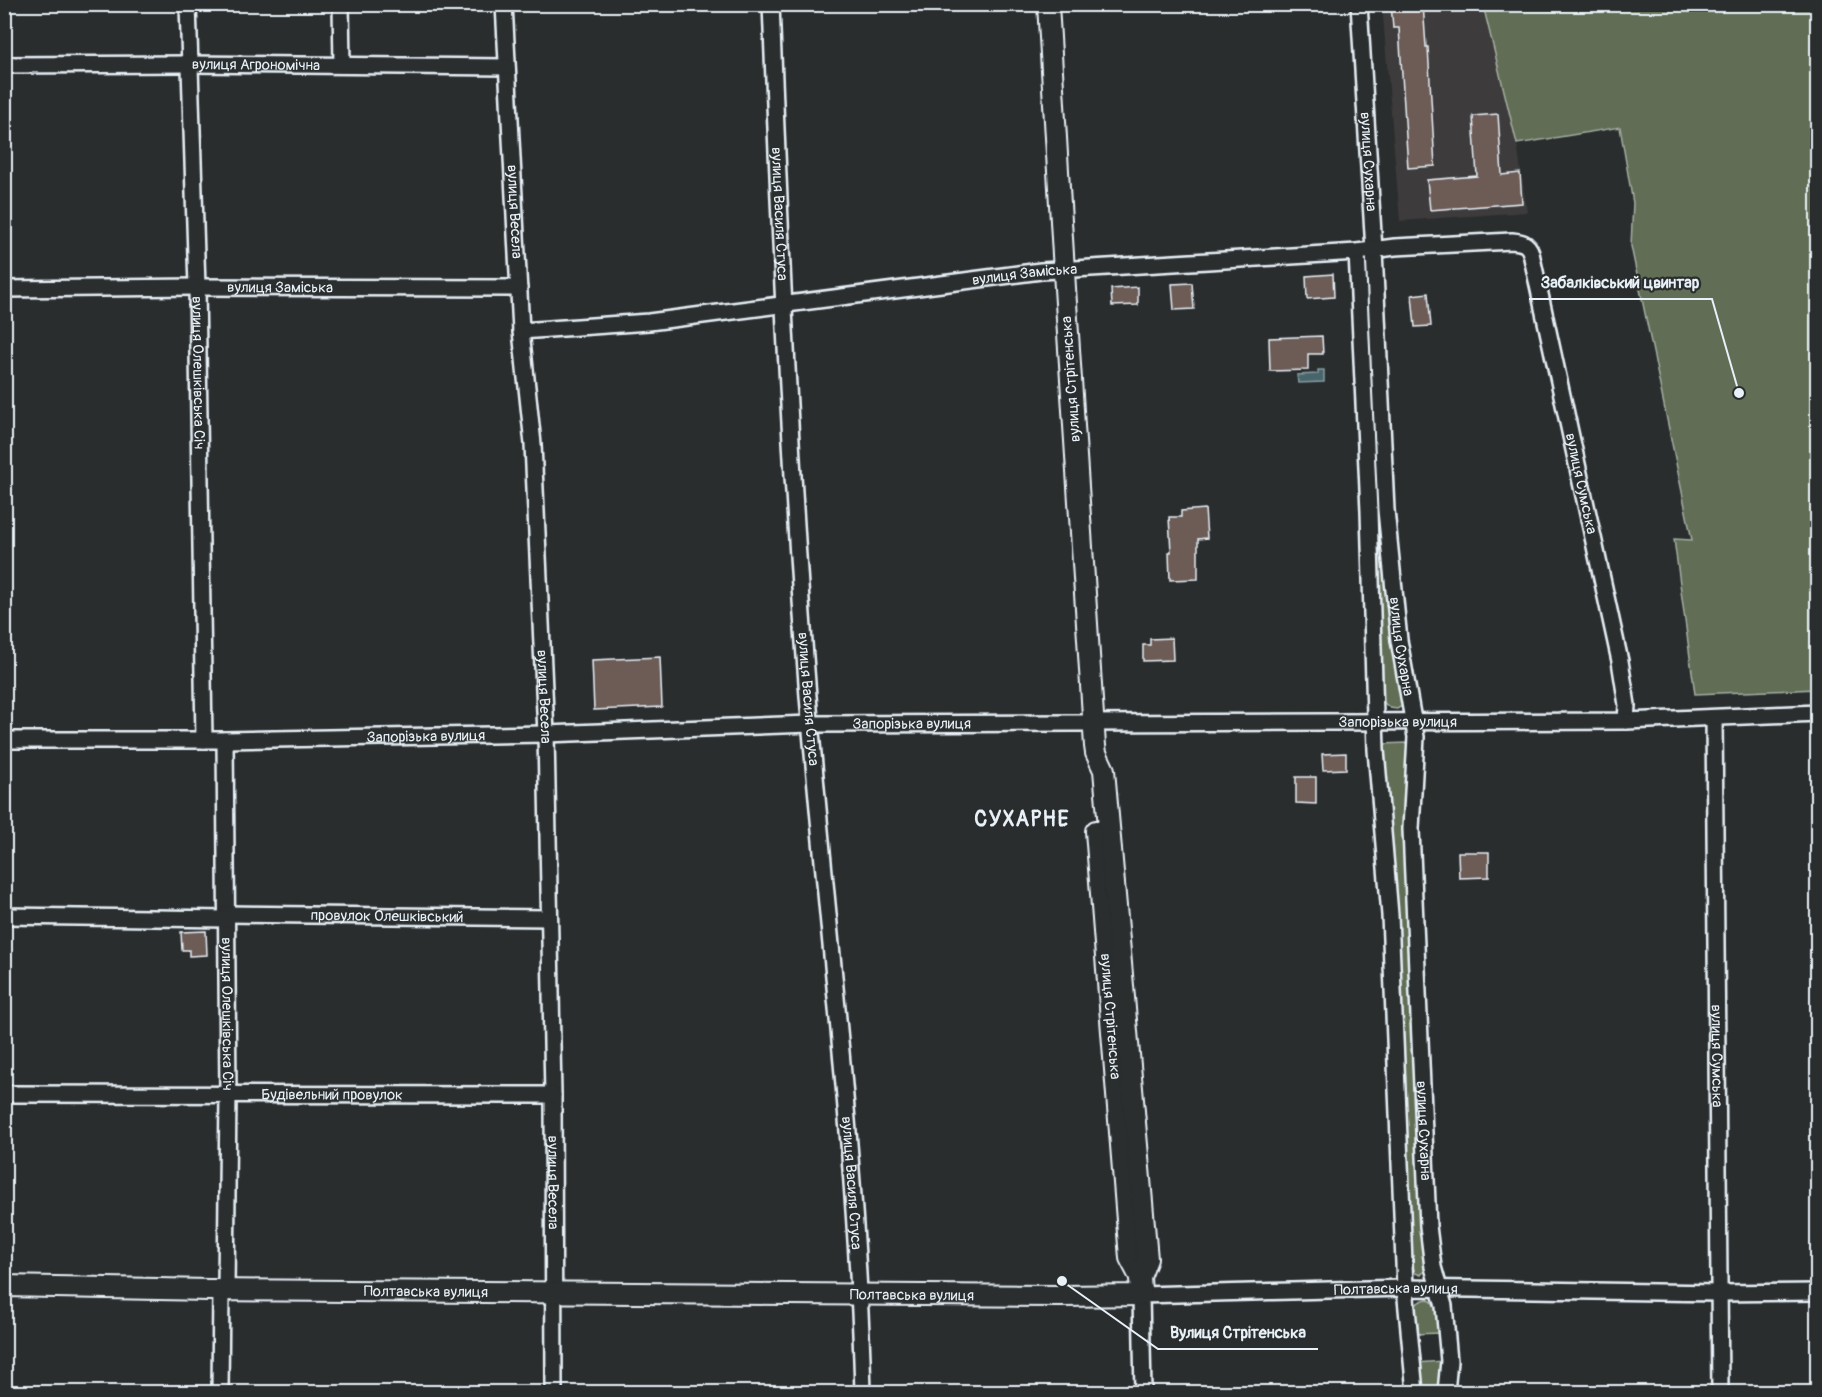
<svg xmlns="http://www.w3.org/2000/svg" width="1822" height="1397" font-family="Pangolin,sans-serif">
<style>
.built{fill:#3e3b3a}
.green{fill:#626d54;stroke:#a5afa6;stroke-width:1.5}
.water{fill:#47656b;stroke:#879da3;stroke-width:1.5}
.building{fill:#6d5b57;stroke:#e8f1f8;stroke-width:1.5}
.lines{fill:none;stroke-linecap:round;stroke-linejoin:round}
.minor-casing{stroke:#e8f1f8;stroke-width:20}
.major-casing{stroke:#e8f1f8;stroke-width:24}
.minor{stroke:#2a2d2e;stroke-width:15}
.major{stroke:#2a2d2e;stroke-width:20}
.labels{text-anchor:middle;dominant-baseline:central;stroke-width:4.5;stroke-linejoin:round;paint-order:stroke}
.street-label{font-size:15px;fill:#e8f1f8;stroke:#2a2d2e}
.district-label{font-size:21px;font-weight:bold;letter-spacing:1.5px;fill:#e8f1f8;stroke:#2a2d2e}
.leader{fill:none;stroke:#e8f1f8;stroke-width:2}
.callout-dot{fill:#e8f1f8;stroke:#2a2d2e;stroke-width:2}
.callout-label{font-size:16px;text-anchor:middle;font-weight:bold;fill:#e8f1f8;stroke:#2a2d2e;stroke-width:4.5;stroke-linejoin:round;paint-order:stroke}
</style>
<rect width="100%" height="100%" fill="#2a2d2e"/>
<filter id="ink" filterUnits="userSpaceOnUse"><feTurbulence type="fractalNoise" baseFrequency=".0167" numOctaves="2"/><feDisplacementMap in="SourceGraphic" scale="12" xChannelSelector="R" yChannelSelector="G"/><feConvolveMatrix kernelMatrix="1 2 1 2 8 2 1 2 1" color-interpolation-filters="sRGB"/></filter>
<g filter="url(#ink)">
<polygon class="built" points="1382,5 1483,5 1517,144 1527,212 1400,221"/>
<g class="green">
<polygon points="1483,5 1817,5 1817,689 1695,694 1674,539 1692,540 1631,246 1633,203 1620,127 1517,144"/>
<polygon points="1376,528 1381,528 1390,632 1398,675 1405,699 1402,706 1397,709 1390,708 1382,701"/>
<polygon points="1407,743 1421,1224 1425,1270 1421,1275 1415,1273 1413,1267 1392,838 1382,744"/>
<path d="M1428 1299C1440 1306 1438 1320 1440 1333L1414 1334C1413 1319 1409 1301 1428 1299Z"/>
<polygon points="1443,1361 1439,1392 1420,1392 1416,1363"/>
</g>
<polygon class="water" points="1318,370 1324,370 1324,382 1298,383 1297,375 1318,374"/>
<g class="building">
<polygon points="1391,4 1423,4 1426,47 1428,47 1435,166 1408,168 1399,28 1393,28"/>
<polygon points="1498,114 1502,175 1520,173 1522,203 1430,210 1427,180 1477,176 1473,116"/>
<polygon points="1333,274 1334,297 1307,299 1306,276"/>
<polygon points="1192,283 1194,309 1174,310 1172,284"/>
<polygon points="1138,287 1138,305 1112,306 1111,289"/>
<polygon points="1428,293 1431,326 1415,327 1412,295"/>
<polygon points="1322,336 1323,354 1308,354 1308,370 1270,371 1269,338"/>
<polygon points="1205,509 1207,538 1198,539 1198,579 1170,580 1169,552 1171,552 1169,517 1181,517 1181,511"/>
<polygon points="1172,638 1173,660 1143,661 1143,645 1150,645 1150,639"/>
<polygon points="660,657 662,707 594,710 592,660"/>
<polygon points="1346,753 1346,769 1323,770 1322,754"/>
<polygon points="1296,777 1316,777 1316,804 1296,803"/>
<polygon points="1458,852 1489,852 1489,877 1459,878"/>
<polygon points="206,931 207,955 189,956 189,950 182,950 181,932"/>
</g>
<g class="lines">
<defs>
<g id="minor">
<path id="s1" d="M188 4 197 287 204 740"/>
<polyline points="341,4 342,65"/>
<path id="s2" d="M504 4 521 331 533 444 546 734 553 1095 554 1392"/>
<path id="s3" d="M771 4C780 235 790 466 808 696 827 928 857 1160 863 1392"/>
<path id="s4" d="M1359 4 1374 250 1386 510 1399 640 1416 737 1411 829 1428 1226 1433 1267 1444 1306 1449 1361 1446 1392"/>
<path id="s5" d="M4 65 189 64 507 67"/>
<polyline points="1357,252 1369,511 1376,750 1390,915 1405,1288 1415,1392"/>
<path id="s6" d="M4 289 197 287 519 288"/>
<path id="s7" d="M521 331 649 322 1041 271 1357 252 1395 247 1512 241C1522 242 1528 243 1531 253L1620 661 1627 705 1626 721"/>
<path id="s8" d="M1714 718 1720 1392"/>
<path id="s9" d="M4 740H225L546 734 811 724 1626 721 1818 713"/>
<path id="s10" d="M225 740 228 1093 226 1290"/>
<path id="s11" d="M227 914 549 918"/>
<polyline points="4,916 227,919"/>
<path id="s12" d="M4 1094 553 1095"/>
<polyline points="220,1392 221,1290"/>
<path id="s13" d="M1143 1392 1141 1295 1405 1288 1718 1293 1818 1292"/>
</g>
<g id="major">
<path id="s14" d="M1096 831 1130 1258 1140 1277"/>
<path id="s15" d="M4 1286 209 1290 1062 1296 1141 1295 1140 1277 1147 1259 1104 770 1096 753 1095 746 1065 288 1048 4"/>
</g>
</defs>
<use href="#minor" class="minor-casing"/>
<use href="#major" class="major-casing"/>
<use href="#minor" class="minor"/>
<use href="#major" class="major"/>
</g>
</g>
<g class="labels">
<g class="street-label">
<text stroke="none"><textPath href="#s5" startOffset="252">вулиця Агрономічна</textPath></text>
<text stroke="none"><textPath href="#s4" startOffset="158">вулиця Сухарна</textPath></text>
<text stroke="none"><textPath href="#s2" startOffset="208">вулиця Весела</textPath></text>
<text stroke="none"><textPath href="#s3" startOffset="210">вулиця Василя Стуса</textPath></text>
<text stroke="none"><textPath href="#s7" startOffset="507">вулиця Заміська</textPath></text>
<text stroke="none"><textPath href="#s6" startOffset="276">вулиця Заміська</textPath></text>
<text stroke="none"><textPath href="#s1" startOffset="369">вулиця Олешківська Січ</textPath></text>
<text transform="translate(1071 379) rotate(-94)">вулиця Стрітенська</text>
<text stroke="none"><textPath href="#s7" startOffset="1256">вулиця Сумська</textPath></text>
<text stroke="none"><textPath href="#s4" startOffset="644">вулиця Сухарна</textPath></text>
<text stroke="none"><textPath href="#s2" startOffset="694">вулиця Весела</textPath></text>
<text stroke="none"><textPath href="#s3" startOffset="696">вулиця Василя Стуса</textPath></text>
<text stroke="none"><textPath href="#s9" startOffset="1394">Запорізька вулиця</textPath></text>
<text stroke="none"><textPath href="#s9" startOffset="908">Запорізька вулиця</textPath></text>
<text stroke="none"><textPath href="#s9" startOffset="422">Запорізька вулиця</textPath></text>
<text stroke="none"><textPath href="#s11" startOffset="160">провулок Олешківський</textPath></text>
<text stroke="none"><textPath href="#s10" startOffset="274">вулиця Олешківська Січ</textPath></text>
<text stroke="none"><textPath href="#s14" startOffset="186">вулиця Стрітенська</textPath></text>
<text stroke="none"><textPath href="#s8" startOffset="338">вулиця Сумська</textPath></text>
<text stroke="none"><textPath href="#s12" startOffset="328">Будівельний провулок</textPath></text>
<text stroke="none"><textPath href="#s4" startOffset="1130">вулиця Сухарна</textPath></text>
<text stroke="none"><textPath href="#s3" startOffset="1182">вулиця Василя Стуса</textPath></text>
<text stroke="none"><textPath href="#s2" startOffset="1180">вулиця Весела</textPath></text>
<text stroke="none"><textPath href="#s13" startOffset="352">Полтавська вулиця</textPath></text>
<text stroke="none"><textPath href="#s15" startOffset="422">Полтавська вулиця</textPath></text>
<text stroke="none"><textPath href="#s15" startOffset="908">Полтавська вулиця</textPath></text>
</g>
<g class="district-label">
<text x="1022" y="819">СУХАРНЕ</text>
</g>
</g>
<path class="leader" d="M1739 393L1712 299H1529M1062 1281L1158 1349H1318"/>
<g class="callout-dot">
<circle cx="1739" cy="393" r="6"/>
<circle cx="1062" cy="1281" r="6"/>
</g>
<g class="callout-label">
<text x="1620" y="288">Забалківський цвинтар</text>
<text x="1238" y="1338">Вулиця Стрітенська</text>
</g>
<rect width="1822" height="1397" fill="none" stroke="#2a2d2e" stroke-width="24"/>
<rect x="12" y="12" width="1798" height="1373" fill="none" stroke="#e8f1f8" stroke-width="2" filter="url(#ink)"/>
</svg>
